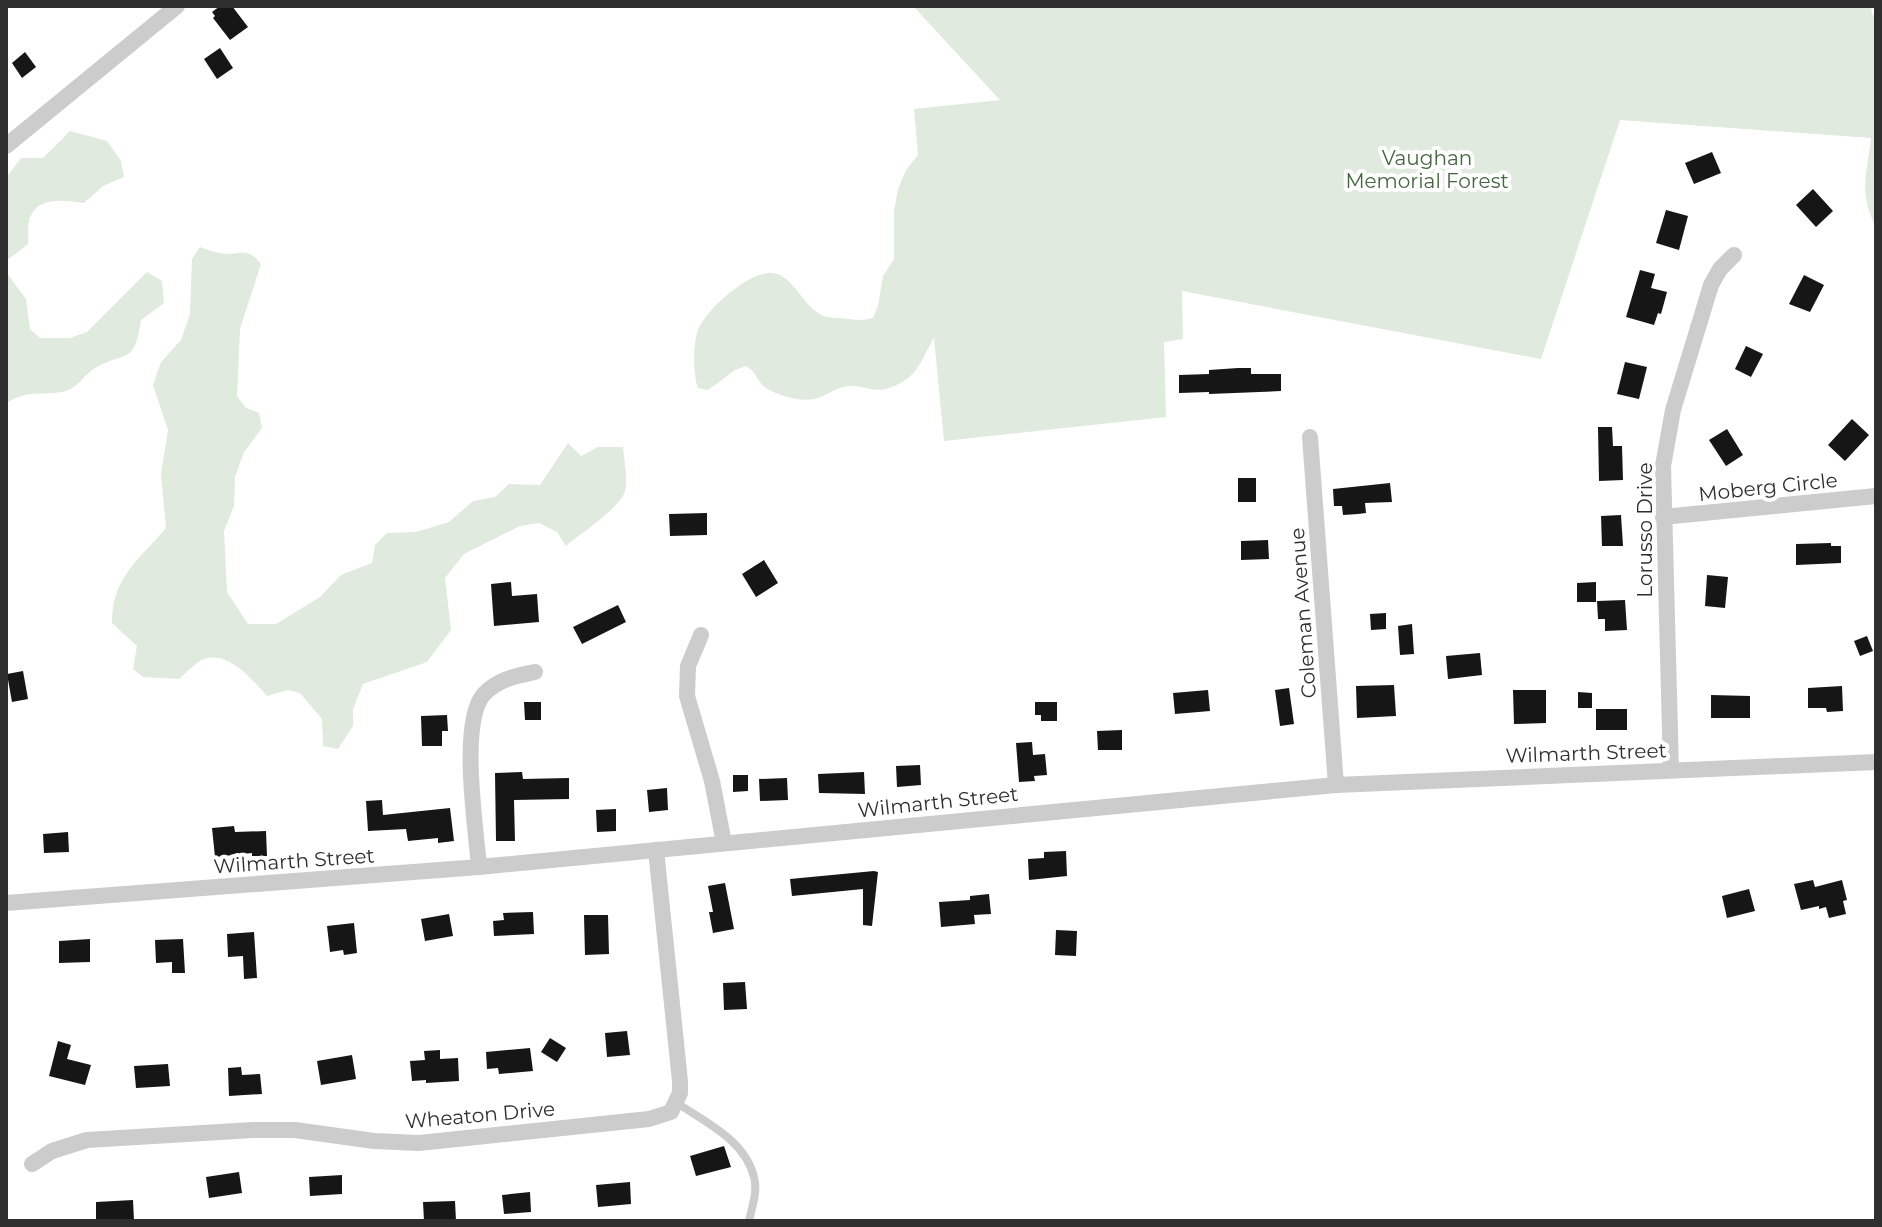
<svg xmlns="http://www.w3.org/2000/svg" width="1882" height="1227" font-family="Montserrat,sans-serif">
<style>
.green{fill:#e0eade}
.building{fill:#161616}
.lines{fill:none;stroke-linecap:round;stroke-linejoin:round}
.service{stroke:#ccc;stroke-width:8}
.minor{stroke:#ccc;stroke-width:16}
.labels{text-anchor:middle;dominant-baseline:central;stroke-width:8;stroke-linejoin:round;paint-order:stroke}
.park-label{font-size:20px;fill:#456640;stroke:#fff}
.street-label{font-size:20px;fill:#2f2f2f;stroke:#fff}
</style>
<rect width="100%" height="100%" fill="#fff"/>
<g class="green">
<path d="M913 6H1871L1872 14 1876 18V228C1858 190 1867 176 1871 138L1620 120 1541 359 1182 291 1183 339 1164 342 1166 417 944 441 934 338C923 355 921 371 902 382 874 399 866 382 843 387 833 390 824 397 814 399 801 402 778 396 766 388 757 382 756 371 746 366L735 370 708 390 698 388C693 374 693 348 697 333 703 311 749 271 772 273 794 275 803 308 824 316 829 318 837 318 842 318 853 320 863 321 873 318L878 306 883 276 894 259V211L898 189 906 170 918 155 914 109 1000 100Z"/>
<path d="M70 131 107 141 121 161 124 177 103 186 84 203C65 201 40 195 30 217 27 224 29 236 28 244L6 261V178L21 158H43Z"/>
<path d="M200 247C206 249 213 252 220 253 238 257 246 244 261 264L240 329 237 396 246 408 259 413 262 428 244 452 235 477 234 506 224 531 227 592 248 624H276L320 597 341 575 372 563 375 545 387 533 416 532 449 522 473 501 495 497 509 484 540 485 568 443 581 456 598 447H623C624 460 628 479 625 491 621 507 580 534 566 546L557 532 539 523 520 526 464 554 445 578 451 630 427 662 363 684 353 709V726L338 749 323 746 322 719 300 693 288 690 267 696C253 681 229 650 204 659 196 662 186 673 179 679L143 677 133 669 137 646 112 623C112 577 138 561 166 528L161 474 168 430 153 385 161 362 181 340 190 314 192 259Z"/>
<path d="M6 272 26 299 30 329 40 338H70L87 332 147 272 162 281 164 303 141 320C134 366 127 350 95 368 85 374 77 388 66 391 41 397 32 388 6 403Z"/>
</g>
<g class="building">
<polygon points="220,6 232,6 248,27 230,40 213,18 215,16 212,12"/>
<polygon points="220,48 233,68 217,79 204,59"/>
<polygon points="25,52 36,67 22,78 12,63"/>
<polygon points="1712,152 1721,173 1694,184 1685,163"/>
<polygon points="1813,189 1833,211 1816,227 1796,205"/>
<polygon points="1666,210 1688,216 1679,250 1656,243"/>
<polygon points="1640,270 1655,274 1651,288 1667,292 1661,314 1658,313 1654,325 1626,317"/>
<polygon points="1804,275 1824,285 1810,312 1789,304"/>
<polygon points="1746,346 1763,354 1751,377 1735,369"/>
<polygon points="1625,362 1647,367 1639,399 1617,394"/>
<polygon points="1238,368 1251,368 1251,374 1281,374 1281,391 1209,394 1209,392 1179,393 1179,375 1209,374 1209,370"/>
<polygon points="1852,419 1869,435 1845,461 1828,445"/>
<polygon points="1598,427 1612,427 1613,446 1622,446 1623,480 1599,481"/>
<polygon points="1727,429 1743,455 1726,466 1709,440"/>
<rect x="1238" y="478" width="18" height="24"/>
<polygon points="1390,483 1392,502 1365,503 1366,513 1358,514 1343,515 1342,506 1334,506 1333,489"/>
<polygon points="707,513 707,535 670,536 669,514"/>
<polygon points="1621,515 1623,546 1602,546 1601,516"/>
<polygon points="1268,540 1269,559 1241,560 1241,541"/>
<polygon points="1831,543 1831,546 1841,546 1841,563 1796,565 1796,544"/>
<polygon points="764,560 778,583 756,597 742,574"/>
<polygon points="1707,575 1728,577 1725,608 1705,606"/>
<polygon points="511,582 512,596 537,594 539,622 494,626 491,584"/>
<polygon points="1596,582 1596,602 1577,602 1577,583"/>
<polygon points="1625,600 1627,630 1605,631 1605,619 1598,619 1597,601"/>
<polygon points="618,605 626,622 582,644 573,627"/>
<polygon points="1386,613 1386,629 1371,630 1370,614"/>
<polygon points="1412,624 1414,654 1400,655 1398,626"/>
<polygon points="1867,636 1873,651 1860,656 1854,641"/>
<polygon points="1480,653 1482,675 1448,679 1446,656"/>
<polygon points="23,671 28,699 12,702 7,674"/>
<polygon points="1394,685 1396,716 1357,718 1356,686"/>
<polygon points="1842,686 1843,711 1827,712 1826,708 1808,708 1808,688"/>
<polygon points="1289,688 1294,724 1280,726 1275,690"/>
<polygon points="1208,690 1210,711 1175,714 1173,693"/>
<polygon points="1513,690 1546,690 1546,723 1514,724"/>
<polygon points="1578,692 1592,693 1592,708 1578,708"/>
<polygon points="1711,695 1750,696 1750,718 1711,718"/>
<polygon points="524,702 541,702 541,720 525,720"/>
<polygon points="1035,702 1057,702 1057,721 1041,721 1041,715 1035,715"/>
<rect x="1596" y="709" width="31" height="21"/>
<polygon points="447,715 448,731 442,731 442,746 422,746 421,716"/>
<polygon points="1122,730 1122,750 1098,750 1097,731"/>
<polygon points="1032,742 1033,755 1045,754 1047,775 1034,776 1035,781 1019,782 1016,743"/>
<polygon points="920,765 921,785 897,787 896,766"/>
<polygon points="522,772 523,779 569,778 569,799 514,800 515,841 496,841 495,773"/>
<polygon points="864,772 865,794 819,793 818,774"/>
<polygon points="733,775 748,775 748,791 733,792"/>
<polygon points="787,778 788,800 760,801 759,779"/>
<polygon points="667,788 668,810 649,812 647,790"/>
<polygon points="382,800 383,815 450,808 454,841 438,843 438,838 408,841 406,829 368,831 366,801"/>
<polygon points="616,809 616,831 597,832 596,810"/>
<polygon points="234,826 235,832 266,831 267,856 252,856 252,853 215,857 212,828"/>
<polygon points="68,832 69,852 44,853 43,834"/>
<polygon points="1066,851 1067,876 1029,880 1028,859 1044,858 1044,852"/>
<polygon points="874,871 878,872 872,926 863,925 863,889 792,896 790,879"/>
<polygon points="1813,880 1815,887 1842,880 1847,900 1843,901 1846,914 1829,918 1826,907 1819,909 1819,906 1801,910 1794,884"/>
<polygon points="725,883 734,929 713,933 709,912 713,912 708,886"/>
<polygon points="1749,889 1755,911 1727,918 1722,896"/>
<polygon points="989,894 991,914 974,915 975,924 941,927 939,902 970,900 970,896"/>
<polygon points="533,912 534,934 494,936 493,921 504,920 503,913"/>
<polygon points="449,914 453,936 425,941 421,919"/>
<polygon points="584,915 608,915 609,954 585,955"/>
<polygon points="354,923 357,953 344,955 343,950 330,952 327,926"/>
<polygon points="1056,930 1077,931 1076,956 1055,955"/>
<polygon points="254,932 257,978 244,979 243,956 228,957 227,934"/>
<polygon points="90,939 90,962 59,963 59,941"/>
<polygon points="183,939 185,973 172,973 172,962 156,963 155,940"/>
<polygon points="745,982 747,1009 724,1010 723,983"/>
<polygon points="627,1031 630,1055 607,1057 605,1033"/>
<polygon points="550,1038 566,1048 557,1062 541,1052"/>
<polygon points="58,1041 71,1045 67,1059 91,1065 85,1085 49,1076"/>
<polygon points="530,1048 533,1071 499,1074 498,1068 487,1069 486,1052"/>
<polygon points="440,1050 440,1059 458,1058 459,1081 426,1083 426,1080 412,1081 410,1061 425,1060 424,1051"/>
<polygon points="352,1055 356,1079 321,1085 317,1061"/>
<polygon points="168,1064 170,1086 136,1088 134,1066"/>
<polygon points="241,1067 242,1075 260,1074 262,1094 229,1096 228,1068"/>
<polygon points="724,1146 731,1167 696,1176 690,1156"/>
<polygon points="239,1172 242,1193 209,1198 206,1177"/>
<polygon points="342,1175 342,1194 310,1196 309,1177"/>
<polygon points="630,1182 631,1204 598,1207 596,1185"/>
<polygon points="530,1192 531,1212 504,1214 502,1195"/>
<polygon points="133,1200 134,1221 96,1221 96,1202"/>
<polygon points="455,1201 456,1221 424,1221 423,1202"/>
</g>
<g class="lines">
<path class="service" d="M677 1103C705 1122 745 1140 754 1177 758 1191 752 1207 749 1221"/>
<g class="minor">
<polyline points="6,146 177,6"/>
<polyline points="1310,437 1336,785"/>
<polyline points="1663,517 1876,496"/>
<polyline points="701,635 688,666 687,696 712,781 724,843"/>
<polyline points="1671,770 1663,466 1673,410 1711,285 1720,269 1734,255"/>
<path d="M479 867C476 828 459 722 484 694 498 679 516 676 535 672"/>
<polyline points="6,903 479,867 1336,785 1876,762"/>
<polyline points="32,1164 52,1151 87,1140 253,1130 295,1130 374,1141 419,1143 649,1119 671,1112 680,1093 680,1081 656,850"/>
</g>
</g>
<g class="labels">
<g class="park-label">
<text x="1427" y="158">Vaughan<tspan x="1427" dy="23">Memorial Forest</tspan></text>
</g>
<g class="street-label">
<text transform="translate(1768 487) rotate(-6)">Moberg Circle</text>
<text transform="translate(1645 530) rotate(-90)">Lorusso Drive</text>
<text transform="translate(1303 613) rotate(-94)">Coleman Avenue</text>
<text transform="translate(1586 753) rotate(-2)">Wilmarth Street</text>
<text transform="translate(938 802) rotate(-6)">Wilmarth Street</text>
<text transform="translate(294 861) rotate(-4)">Wilmarth Street</text>
<text transform="translate(480 1115) rotate(-5)">Wheaton Drive</text>
</g>
</g>
<rect width="1882" height="1227" fill="none" stroke="#2f2f2f" stroke-width="16"/>
</svg>
